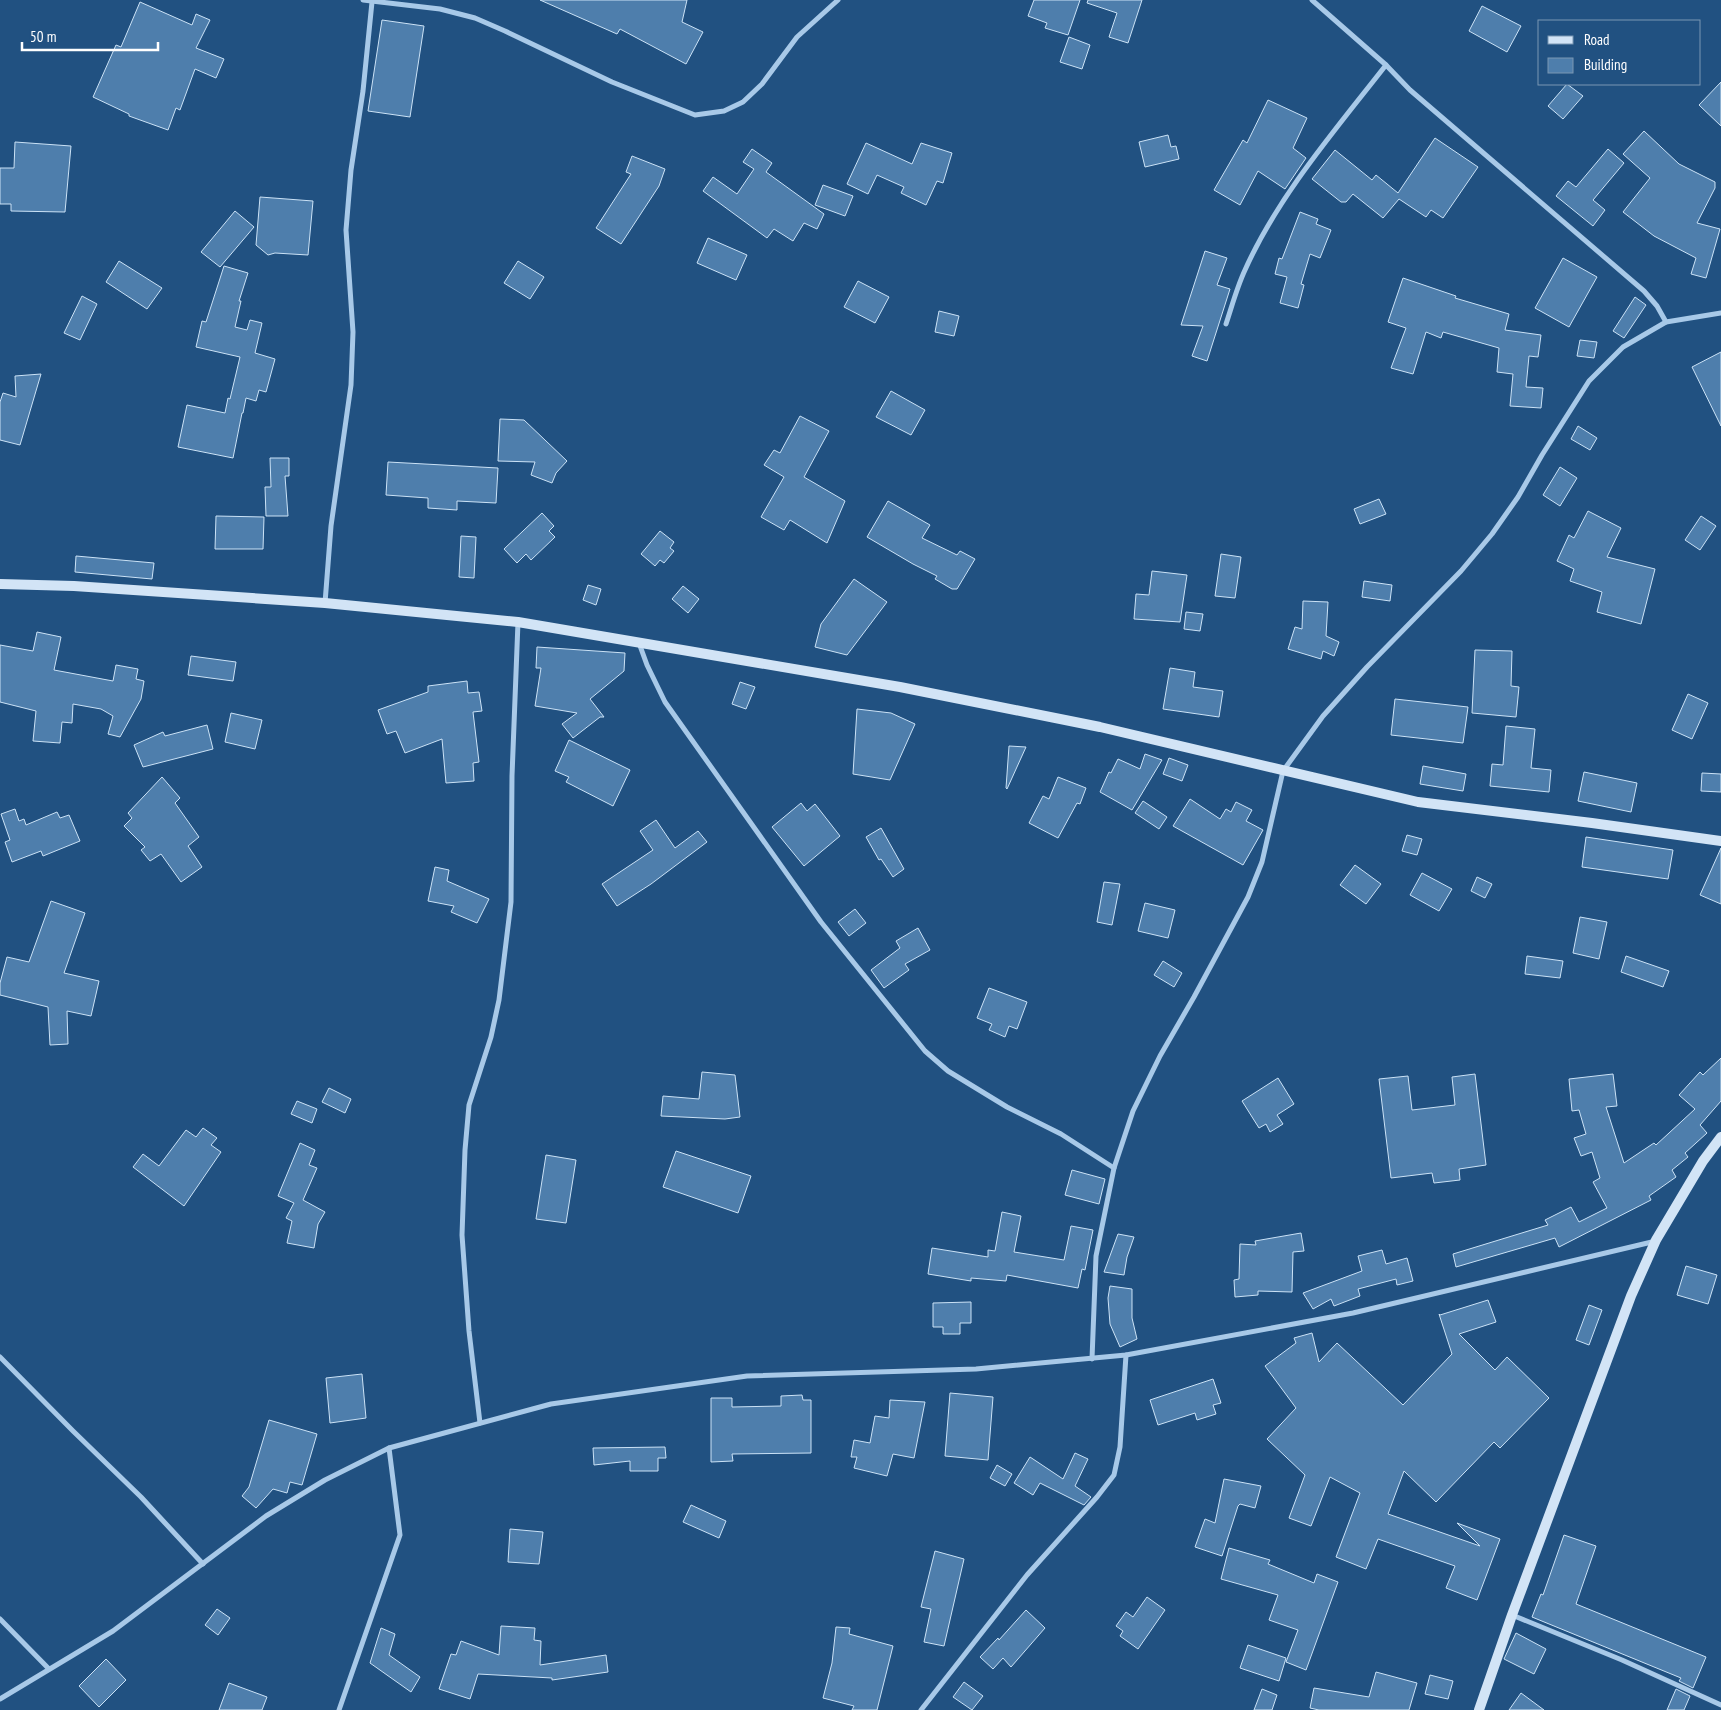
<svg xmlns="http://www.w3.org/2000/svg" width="1721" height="1710" font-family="'PT Sans Narrow',sans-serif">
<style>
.building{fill:#4e7eac;stroke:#cbe2f6}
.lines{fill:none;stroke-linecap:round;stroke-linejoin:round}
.minor{stroke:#a8c9e8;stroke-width:5}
.secondary{stroke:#d2e4f6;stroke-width:10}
</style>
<rect width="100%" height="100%" fill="#215181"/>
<g class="building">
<polygon points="540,0 687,0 682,22 703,32 686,64 620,29 617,34"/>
<polygon points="1034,0 1080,0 1068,35 1045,28 1047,23 1028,16"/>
<polygon points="1088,0 1142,0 1128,43 1109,37 1117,13 1087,3"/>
<polygon points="140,2 192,25 196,14 210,20 196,48 224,59 216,78 195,69 180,110 176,108 168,130 129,116 129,114 93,97 116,45 121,47"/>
<polygon points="1482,6 1521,26 1507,52 1469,31"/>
<polygon points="382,20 424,26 410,117 368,111"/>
<polygon points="1069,37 1090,45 1082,69 1060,62"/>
<polygon points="1721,82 1721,126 1699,105"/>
<polygon points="1567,84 1583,96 1563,119 1548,106"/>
<polygon points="1268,100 1307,118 1293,148 1306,158 1285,189 1258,171 1240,205 1214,190 1243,140 1247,143"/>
<polygon points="1644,131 1679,164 1715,182 1715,188 1697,223 1720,229 1706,278 1691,274 1696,258 1654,236 1623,212 1650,178 1623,154"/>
<polygon points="1168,135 1171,147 1176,146 1179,159 1145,167 1139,142"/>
<polygon points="1435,138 1478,167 1443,218 1431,210 1426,217 1399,199 1383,218 1353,194 1346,202 1341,202 1312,179 1335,150 1372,180 1376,175 1398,193"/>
<polygon points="15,142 71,146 65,212 11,211 11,204 0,204 0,168 14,168"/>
<polygon points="866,143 912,164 921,143 952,153 943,183 937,181 926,205 901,193 904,187 877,175 868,194 847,184"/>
<polygon points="752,149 772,163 766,172 824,214 817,229 804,223 793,241 774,229 767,238 703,191 713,177 737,194 754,169 743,162"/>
<polygon points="1608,149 1624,163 1593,200 1605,210 1593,226 1556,196 1568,181 1576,187"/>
<polygon points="632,156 665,169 659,186 621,244 596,228 631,174 626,172"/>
<polygon points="823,185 853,196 845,216 815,205"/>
<polygon points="260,197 313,201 308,255 275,253 268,255 256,245"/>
<polygon points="235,211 254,227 220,267 201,252"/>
<polygon points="1300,212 1318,219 1316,224 1331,230 1320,258 1310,254 1301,284 1304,285 1298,308 1280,303 1287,277 1275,274 1279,258 1282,259"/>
<polygon points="708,238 747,255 736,280 697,263"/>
<polygon points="1205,251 1227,258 1217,285 1230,289 1207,361 1192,356 1203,326 1181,325"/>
<polygon points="1563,258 1597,277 1569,327 1535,308"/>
<polygon points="119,261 162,288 147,309 106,282"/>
<polygon points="518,261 544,277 530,299 504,283"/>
<polygon points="224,266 248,273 239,301 241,301 235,327 247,330 250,320 262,323 255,353 275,359 266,392 259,390 256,401 246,398 243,413 242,413 233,458 178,447 187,405 225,413 228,398 230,399 240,357 196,347 202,321 206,322"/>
<polygon points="1403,278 1456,296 1455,298 1509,314 1505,330 1541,335 1538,357 1529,356 1526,387 1543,388 1541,408 1510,406 1513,374 1497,372 1499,348 1443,332 1441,338 1426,332 1413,374 1391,368 1406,328 1388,322"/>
<polygon points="858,281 889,297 875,323 844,307"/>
<polygon points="82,296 97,304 80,340 64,333"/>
<polygon points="1635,297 1646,305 1624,338 1613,331"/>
<polygon points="939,311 959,316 954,336 935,332"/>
<polygon points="1580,340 1597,342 1594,358 1577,356"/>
<polygon points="1721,352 1721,426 1692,367"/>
<polygon points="41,374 20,445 0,440 0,402 3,393 16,397 15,376"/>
<polygon points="891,391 925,410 911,435 876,417"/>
<polygon points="800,416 829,431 804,477 845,501 827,543 790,520 784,530 761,517 784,477 764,465 774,450 780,453"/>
<polygon points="500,419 524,420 567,461 556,473 552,483 531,475 535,462 498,461"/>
<polygon points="1578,426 1597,438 1590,450 1571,439"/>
<polygon points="270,458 289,458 289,476 285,476 288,516 266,516 265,487 271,487"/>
<polygon points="388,462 498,468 496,503 457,501 457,510 428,508 428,498 386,495"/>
<polygon points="1560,467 1577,478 1560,506 1543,495"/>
<polygon points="1379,499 1386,514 1360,524 1354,509"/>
<polygon points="888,501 930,525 922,538 957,555 960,551 975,559 957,589 952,589 935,579 937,576 913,564 867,537"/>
<polygon points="1588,511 1621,528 1607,557 1655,569 1641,624 1597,612 1602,592 1570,581 1574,569 1557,561 1569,535 1574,538"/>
<polygon points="542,513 554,526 549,531 555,537 531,560 526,554 517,563 504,549"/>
<polygon points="216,516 264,517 263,549 215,549"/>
<polygon points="1701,516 1716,526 1700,550 1685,540"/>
<polygon points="660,531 674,542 670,548 674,551 664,563 660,560 655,566 641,554"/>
<polygon points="461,536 476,537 474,578 459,577"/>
<polygon points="1221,554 1241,557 1235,598 1215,596"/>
<polygon points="76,556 154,563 152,579 75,572"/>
<polygon points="1152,571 1187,575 1180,622 1134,619 1136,594 1149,595"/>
<polygon points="854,579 887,602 847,655 815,647 821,624"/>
<polygon points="1364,581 1392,585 1390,601 1362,597"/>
<polygon points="588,585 601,589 596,605 583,600"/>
<polygon points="683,586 699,599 688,613 672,599"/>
<polygon points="1303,601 1328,602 1326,636 1339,642 1334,656 1323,651 1321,659 1288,649 1295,627 1302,629"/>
<polygon points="1186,612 1203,614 1200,631 1184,629"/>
<polygon points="37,632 61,637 54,670 113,681 116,665 138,669 136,679 144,681 141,699 120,737 108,734 113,716 101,709 73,704 72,723 62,722 60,743 33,741 36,711 0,702 0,645 33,651"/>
<polygon points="537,647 625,653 624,671 590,699 604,717 600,717 573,738 562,724 577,713 535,706 541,668 536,668"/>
<polygon points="1475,650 1512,651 1511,686 1519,687 1516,717 1472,713"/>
<polygon points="191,656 236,662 233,681 188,675"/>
<polygon points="1170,668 1195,672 1193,687 1223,691 1219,717 1163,709"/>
<polygon points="467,681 468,693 479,692 482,711 473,712 479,762 473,763 474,781 446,783 442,739 405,753 396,731 387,734 378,710 428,692 428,686"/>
<polygon points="740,682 755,687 746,709 732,704"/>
<polygon points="1688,694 1708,703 1692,739 1672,730"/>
<polygon points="1395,699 1468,707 1463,743 1391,735"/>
<polygon points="857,709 891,713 915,724 890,780 853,774"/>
<polygon points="231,713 262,720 255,749 225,742"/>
<polygon points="207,725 213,749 143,767 134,745 163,732 165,736"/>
<polygon points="1506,726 1535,729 1531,768 1551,770 1549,792 1490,786 1492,764 1503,765"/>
<polygon points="569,740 630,770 613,806 566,782 569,777 555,771"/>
<polygon points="1009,746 1026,747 1007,789 1006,788"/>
<polygon points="1145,754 1162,760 1132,810 1100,792 1109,772 1111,773 1118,759 1140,769"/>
<polygon points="1169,758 1188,765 1182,781 1163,774"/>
<polygon points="1423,766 1466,774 1463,791 1420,784"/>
<polygon points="1584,772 1637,783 1631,812 1578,801"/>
<polygon points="1702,773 1721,774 1721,792 1701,791"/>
<polygon points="162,777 180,798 175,803 199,837 188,846 202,867 181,882 161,854 150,861 141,850 145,847 124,826 132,818 128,813"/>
<polygon points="1058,777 1086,788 1080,804 1077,803 1058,838 1029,823 1043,796 1049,799"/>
<polygon points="1190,799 1220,819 1226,809 1231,812 1236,802 1252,810 1246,821 1263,830 1243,865 1173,826"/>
<polygon points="1143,801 1167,817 1159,829 1135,813"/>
<polygon points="801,803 807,811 815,804 840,836 804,866 772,827"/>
<polygon points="15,809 19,821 24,819 26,825 57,812 60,818 69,815 80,841 43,856 41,851 12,862 5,842 10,840 1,814"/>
<polygon points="656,820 675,848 698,831 707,842 651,884 617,906 602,884 653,850 640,831"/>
<polygon points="881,828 904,869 893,877 881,859 879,860 866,837"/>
<polygon points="1407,835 1422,839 1417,855 1402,851"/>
<polygon points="1586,837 1673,850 1668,879 1582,867"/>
<polygon points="1721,848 1721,904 1700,895"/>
<polygon points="1355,865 1381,884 1366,904 1340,885"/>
<polygon points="435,867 449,870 447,881 489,899 477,923 451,912 454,906 428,901"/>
<polygon points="1422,873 1452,889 1439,911 1410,895"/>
<polygon points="1477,877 1492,884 1485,898 1471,891"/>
<polygon points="1104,882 1120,884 1112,925 1097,922"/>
<polygon points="51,901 85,913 64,973 99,981 91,1016 67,1011 68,1044 50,1045 48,1007 0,995 0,983 7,957 29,962"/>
<polygon points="1145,903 1175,910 1168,938 1138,931"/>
<polygon points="855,909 866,923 849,936 838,922"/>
<polygon points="1580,917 1607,922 1599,959 1573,953"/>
<polygon points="918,928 930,950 905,964 909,970 884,988 871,970 900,948 896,941"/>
<polygon points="1527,956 1563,961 1560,978 1525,974"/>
<polygon points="1626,956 1669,971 1663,987 1621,972"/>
<polygon points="1163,961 1182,973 1174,987 1154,975"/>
<polygon points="989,988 1027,1002 1017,1029 1009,1026 1005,1037 989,1030 992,1024 977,1018"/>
<polygon points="1721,1058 1721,1101 1700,1125 1707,1133 1685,1153 1688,1157 1672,1170 1676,1177 1649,1196 1651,1200 1559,1247 1555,1238 1456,1267 1453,1254 1548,1225 1545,1220 1571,1207 1579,1222 1607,1208 1593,1182 1600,1178 1592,1152 1581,1156 1574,1138 1586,1134 1579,1110 1572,1111 1569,1079 1613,1074 1617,1106 1606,1107 1624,1163 1654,1143 1656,1145 1695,1109 1679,1095 1700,1072 1703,1075"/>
<polygon points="702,1072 735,1075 740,1117 725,1119 661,1116 663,1096 699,1099"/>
<polygon points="1475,1074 1486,1165 1459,1169 1460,1180 1434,1183 1432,1173 1391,1178 1379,1079 1408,1076 1412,1110 1455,1105 1452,1077"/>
<polygon points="1278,1078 1294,1104 1277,1115 1283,1124 1270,1132 1266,1124 1259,1128 1242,1101"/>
<polygon points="329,1088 351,1099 345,1113 322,1102"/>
<polygon points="297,1101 317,1109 312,1123 291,1114"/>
<polygon points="203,1128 217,1138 211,1145 221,1152 184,1206 133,1167 143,1154 159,1166 186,1130 196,1137"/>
<polygon points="300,1143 315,1150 309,1165 317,1168 303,1200 325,1212 318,1224 314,1248 287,1243 292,1221 286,1218 294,1203 278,1196"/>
<polygon points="676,1151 751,1176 738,1213 663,1187"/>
<polygon points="546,1155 576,1160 566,1223 536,1219"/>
<polygon points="1072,1170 1105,1179 1099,1204 1065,1195"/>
<polygon points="1002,1212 1021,1216 1014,1252 1064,1260 1071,1226 1093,1230 1085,1270 1082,1269 1078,1288 1007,1275 1006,1281 971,1278 971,1281 928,1274 932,1248 988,1257 988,1250 995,1251"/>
<polygon points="1301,1233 1304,1251 1293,1252 1292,1292 1258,1291 1258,1295 1235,1297 1234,1280 1239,1279 1240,1244 1256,1245 1255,1241"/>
<polygon points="1118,1234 1134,1237 1127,1257 1124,1275 1104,1272"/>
<polygon points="1382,1250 1386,1264 1407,1258 1413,1281 1397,1285 1396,1279 1358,1289 1360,1296 1334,1306 1331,1299 1313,1309 1303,1293 1362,1271 1358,1256"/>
<polygon points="1686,1266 1717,1275 1708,1304 1677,1295"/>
<polygon points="1110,1286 1132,1289 1132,1318 1137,1339 1120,1347 1110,1324 1108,1298"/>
<polygon points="1488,1300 1496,1322 1459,1334 1495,1370 1507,1357 1549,1398 1500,1448 1494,1442 1436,1502 1404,1471 1388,1514 1480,1546 1457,1523 1500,1539 1477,1600 1446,1588 1455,1566 1378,1539 1366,1569 1336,1557 1360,1493 1330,1477 1311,1526 1289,1518 1305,1475 1267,1439 1296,1408 1265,1366 1296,1343 1294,1338 1312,1333 1319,1362 1337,1343 1403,1405 1452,1354 1439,1314 1440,1315"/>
<polygon points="971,1302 971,1323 960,1323 960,1334 943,1334 943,1327 933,1327 933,1303"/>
<polygon points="1589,1305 1602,1310 1589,1345 1576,1340"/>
<polygon points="362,1374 366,1418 330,1423 326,1378"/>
<polygon points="1213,1379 1221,1403 1213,1405 1216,1414 1197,1420 1195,1413 1158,1425 1150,1400"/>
<polygon points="950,1393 993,1397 988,1460 945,1456"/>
<polygon points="802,1395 803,1400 811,1400 811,1453 732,1454 733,1461 711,1462 711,1398 732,1398 732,1407 781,1406 781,1396"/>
<polygon points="890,1400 925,1402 914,1458 893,1454 887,1476 854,1468 857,1457 851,1457 854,1440 870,1443 875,1416 889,1418"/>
<polygon points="269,1420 317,1434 302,1485 290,1482 287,1493 273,1489 256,1508 242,1496 249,1487"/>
<polygon points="665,1447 666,1458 658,1458 658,1471 630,1471 630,1461 594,1465 593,1448"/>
<polygon points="1075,1453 1088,1459 1075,1486 1091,1497 1084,1505 1040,1483 1033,1495 1014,1483 1030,1457 1063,1479"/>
<polygon points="997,1465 1012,1474 1005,1486 990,1478"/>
<polygon points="1224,1479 1261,1486 1255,1508 1240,1504 1238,1506 1222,1556 1195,1547 1205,1519 1215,1523"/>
<polygon points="691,1505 726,1521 719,1538 683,1522"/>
<polygon points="510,1529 543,1532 539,1564 508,1562"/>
<polygon points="1564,1535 1596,1546 1576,1604 1706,1657 1693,1688 1679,1681 1681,1678 1532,1617 1541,1594 1543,1595"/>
<polygon points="1229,1548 1270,1560 1268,1564 1314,1583 1317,1574 1338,1582 1306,1670 1286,1662 1298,1630 1269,1620 1278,1595 1221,1579"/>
<polygon points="935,1551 964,1559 944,1646 924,1642 931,1609 921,1607"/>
<polygon points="1147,1597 1165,1610 1138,1649 1120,1636 1123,1631 1116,1626 1126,1612 1133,1617"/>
<polygon points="217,1609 230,1618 218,1635 205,1625"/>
<polygon points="1026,1610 1045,1628 1011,1667 1003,1658 993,1669 980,1657 998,1638 999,1640"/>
<polygon points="501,1626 535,1628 534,1640 541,1641 540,1665 606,1655 608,1672 552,1680 552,1678 478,1674 470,1699 439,1689 451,1654 456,1655 461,1641 499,1655"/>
<polygon points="836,1627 850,1628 849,1634 893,1646 877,1710 852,1710 854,1706 823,1698 832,1663"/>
<polygon points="381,1628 395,1634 389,1655 420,1677 411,1692 370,1663"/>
<polygon points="1516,1633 1546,1649 1534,1674 1504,1659"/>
<polygon points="1248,1645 1286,1658 1279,1681 1240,1668"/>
<polygon points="106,1659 126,1680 99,1707 79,1686"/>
<polygon points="1376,1672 1417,1683 1409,1710 1319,1710 1310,1708 1314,1688 1369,1697"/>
<polygon points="1430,1675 1453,1681 1448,1699 1425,1694"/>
<polygon points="964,1682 983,1696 972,1710 953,1697"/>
<polygon points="229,1683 267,1697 262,1710 219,1710"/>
<polygon points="1262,1689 1277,1695 1272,1710 1254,1710"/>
<polygon points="1676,1689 1690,1696 1684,1710 1667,1710"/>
<polygon points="1521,1693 1544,1710 1509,1710"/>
</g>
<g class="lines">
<g class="minor">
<polyline points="363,0 440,9 475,18 505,31 612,82 695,115 724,111 743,102 762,84 797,37 838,0"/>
<polyline points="1312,0 1386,65 1410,90 1644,291 1657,306 1666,322"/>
<path d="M1226 324C1232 306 1237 287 1245 270 1278 196 1336 129 1386 65"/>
<polyline points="325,603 331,526 351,385 353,332 346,230 351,170 363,91 372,2"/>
<polyline points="639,643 647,665 665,702 821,922 925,1051 948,1071 1007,1107 1061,1134 1114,1168"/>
<polyline points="0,1357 73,1431 141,1497 203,1564"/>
<polyline points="1092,1359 1096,1256 1114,1168 1133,1111 1160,1056 1194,997 1248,897 1262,862 1283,771 1323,716 1367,667 1461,571 1492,534 1518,497 1542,455 1589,381 1623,347 1666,322 1721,313"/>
<polyline points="480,1423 469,1331 462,1235 465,1150 469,1105 491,1037 499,1000 511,902 512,776 518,622"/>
<polyline points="1512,1615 1622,1660 1721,1705"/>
<polyline points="0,1619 49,1669"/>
<polyline points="0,1699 113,1631 266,1516 325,1480 389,1448 551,1404 747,1376 976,1369 1126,1355 1353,1313 1656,1241"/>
<polyline points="339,1710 400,1535 389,1448"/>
<polyline points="921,1710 1027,1575 1097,1497 1114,1475 1120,1447 1126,1355"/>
</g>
<g class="secondary">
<polyline points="0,584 74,586 325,603 518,622 900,687 1100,727 1418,802 1592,823 1721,841"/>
<polyline points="1479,1710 1512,1615 1631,1296 1656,1240 1703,1161 1721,1137"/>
</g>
</g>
<rect x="1538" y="20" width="162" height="65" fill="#215181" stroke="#7a97b3"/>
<rect x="1548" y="36" width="25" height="8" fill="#d2e4f6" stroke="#7a97b3"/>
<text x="1584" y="45" font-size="15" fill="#ffffff">Road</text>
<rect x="1548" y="58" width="25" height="15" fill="#4e7eac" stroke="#7a97b3"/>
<text x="1584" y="70" font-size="15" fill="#ffffff">Building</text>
<path d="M22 42v8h136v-8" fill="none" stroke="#ffffff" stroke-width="2.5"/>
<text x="30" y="42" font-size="15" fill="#ffffff" stroke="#215181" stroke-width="4" paint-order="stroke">50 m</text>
</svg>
